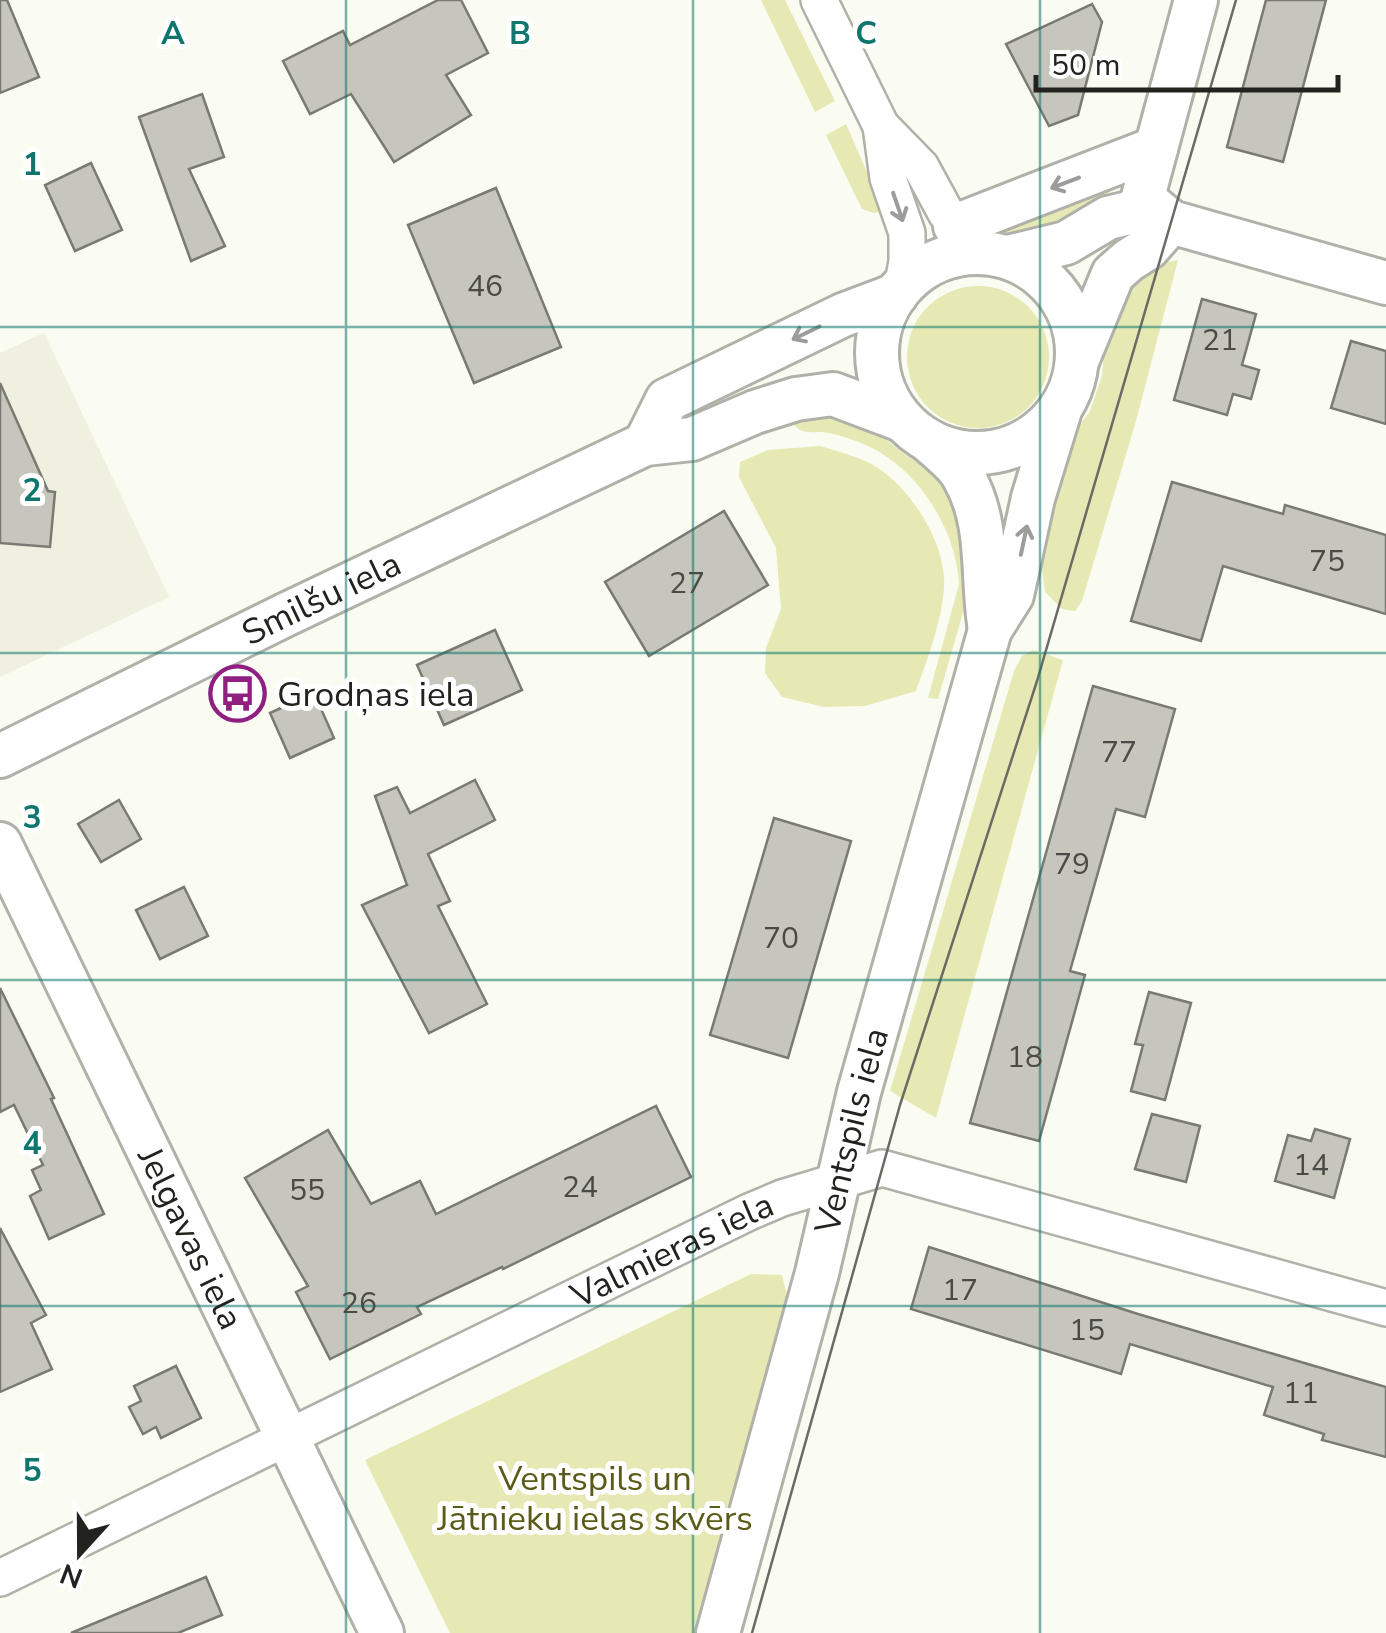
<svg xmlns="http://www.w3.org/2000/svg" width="1386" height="1633" font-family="'Nunito Sans',sans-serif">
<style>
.built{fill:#eff0df}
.green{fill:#e6e9b4}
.building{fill:#c6c6bd;stroke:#797a71;stroke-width:2.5}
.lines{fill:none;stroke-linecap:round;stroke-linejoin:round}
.minor-casing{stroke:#b0b1a8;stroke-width:40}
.tertiary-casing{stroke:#b0b1a8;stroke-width:48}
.minor{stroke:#fff;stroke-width:35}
.tertiary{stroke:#fff;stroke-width:42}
.tram{stroke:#6b6b66;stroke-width:2.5}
.oneway{stroke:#9c9c9a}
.grid{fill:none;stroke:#0f766e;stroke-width:2.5;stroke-opacity:0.55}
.labels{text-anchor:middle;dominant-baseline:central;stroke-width:10;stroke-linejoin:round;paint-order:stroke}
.number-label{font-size:30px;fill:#4b4b46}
.street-label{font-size:35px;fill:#22221f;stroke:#fff}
.poi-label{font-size:35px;fill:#22221f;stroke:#fff;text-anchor:start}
.park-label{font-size:35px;fill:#5a5b19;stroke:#fff}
.grid-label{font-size:32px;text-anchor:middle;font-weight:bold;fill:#0f766e;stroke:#fff;stroke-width:10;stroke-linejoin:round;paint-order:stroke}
</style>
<rect width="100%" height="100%" fill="#fafbf1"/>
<polygon class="built" points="44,333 169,597 0,677 0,353"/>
<g class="green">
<polygon points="761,0 785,0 835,101 815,112"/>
<polygon points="846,124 884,211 874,213 862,209 826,135"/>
<path d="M1118 183C1092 215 1033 250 992 230Z"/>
<polygon points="1178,260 1136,421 1082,601 1075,611 1062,609 1045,592 1042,569 1057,481 1069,439 1090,411 1102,376 1106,330 1125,288 1152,265"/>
<circle cx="978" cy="357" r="71"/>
<path d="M820 410 867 424 908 457 930 468 963 507 967 599 938 699 928 698 959 584C956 529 919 470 868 446 855 440 837 434 823 432 816 432 805 433 800 430 795 427 792 422 788 419Z"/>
<path d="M820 446C840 452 861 457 878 468 911 490 942 538 944 578 946 610 927 661 916 691L865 706 824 707 782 697 765 673 766 648 781 609 776 548 739 477 740 462 768 450Z"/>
<polygon points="1033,650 1063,660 936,1118 890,1091 1014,671 1022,656"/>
<polygon points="751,1274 782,1275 788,1299 695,1633 450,1633 365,1460"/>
</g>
<g class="building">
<polygon points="0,0 7,0 39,77 0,93"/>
<polygon points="438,0 461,0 488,53 446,75 471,115 394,162 351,94 310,114 283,61 343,31 350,45"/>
<polygon points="1266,0 1326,0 1283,162 1227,147"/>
<polygon points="1092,4 1102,22 1078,115 1049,126 1006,44"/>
<polygon points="202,94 224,157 189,169 225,246 191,261 139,117"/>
<polygon points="91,163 122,230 75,251 45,185"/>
<polygon points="496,188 561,347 474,383 408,225"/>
<polygon points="1202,299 1256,314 1242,365 1259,370 1251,399 1233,394 1227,415 1174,400"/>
<polygon points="1351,341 1386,351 1386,424 1331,408"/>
<polygon points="0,383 48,491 55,492 50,547 0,543"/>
<polygon points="1172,482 1283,514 1285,505 1386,535 1386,614 1223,566 1201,641 1131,621"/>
<polygon points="724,511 768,585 649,656 605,582"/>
<polygon points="495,630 522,690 444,725 417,665"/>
<polygon points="1093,686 1175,709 1145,817 1116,809 1070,971 1085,975 1039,1141 970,1123"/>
<polygon points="314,693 334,738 290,758 270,713"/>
<polygon points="475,780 495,820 428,854 450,901 438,906 487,1004 429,1033 362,905 407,885 375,796 397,787 410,813"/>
<polygon points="119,800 141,839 101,862 78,824"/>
<polygon points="774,818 851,841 788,1058 710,1035"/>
<polygon points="184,887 208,936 160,959 136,910"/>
<polygon points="0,988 54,1098 51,1099 104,1214 49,1239 30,1196 41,1190 32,1170 43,1165 14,1105 0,1112"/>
<polygon points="1149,992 1191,1003 1165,1100 1131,1091 1143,1045 1135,1044"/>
<polygon points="656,1106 691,1177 503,1269 502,1267 417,1307 421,1314 330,1359 296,1292 308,1286 245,1178 328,1130 371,1204 420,1181 436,1214"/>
<polygon points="1152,1114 1200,1126 1186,1182 1135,1169"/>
<polygon points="1315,1129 1350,1139 1334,1198 1275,1181 1288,1135 1311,1141"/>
<polygon points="0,1228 46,1315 31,1323 52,1369 0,1392"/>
<polygon points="929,1247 1138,1314 1386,1387 1386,1457 1322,1440 1324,1434 1264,1415 1273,1387 1130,1344 1121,1374 911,1309"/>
<polygon points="176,1366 201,1418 161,1438 156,1427 143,1434 129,1407 141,1401 134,1386"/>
<polygon points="206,1577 222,1615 178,1633 71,1633"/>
</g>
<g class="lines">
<defs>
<g id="minor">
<polyline points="819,0 881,126 888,178 907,233 907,262 902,288"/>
<polyline points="881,126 921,167 946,213 962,235 986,254"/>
<path id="s1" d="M0 1578 749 1212 782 1198 882 1168 1386 1308"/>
</g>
<g id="tertiary">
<polyline points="1140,208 1196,0"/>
<polyline points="955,226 1156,148"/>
<circle cx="977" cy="353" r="100"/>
<polyline points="1008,257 1066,243 1108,218 1153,207 1171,222 1386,283"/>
<polyline points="1077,361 1113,274 1129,260 1148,248 1171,222"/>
<path d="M930 442C941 452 956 463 963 476 991 523 981 578 990 630"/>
<polyline points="645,444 667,400 843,315 896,295"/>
<path id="s2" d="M0 756 287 614 645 444 692 439 755 412 796 399 833 394 902 420"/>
<path id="s3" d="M0 844 382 1633"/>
<path id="s4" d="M718 1633 817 1273 859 1092 990 630 1012 595 1033 498 1060 410"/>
</g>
</defs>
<use href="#minor" class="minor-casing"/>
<use href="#tertiary" class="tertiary-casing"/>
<use href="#minor" class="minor"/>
<use href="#tertiary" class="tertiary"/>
<polyline class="tram" points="752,1633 900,1105 1037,681 1236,0"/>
</g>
<defs><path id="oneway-shaft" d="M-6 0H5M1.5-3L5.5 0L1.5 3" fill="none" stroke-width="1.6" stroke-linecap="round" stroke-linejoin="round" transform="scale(2.5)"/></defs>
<g class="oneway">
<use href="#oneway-shaft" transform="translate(1065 183) rotate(159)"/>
<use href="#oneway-shaft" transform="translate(898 207) rotate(71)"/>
<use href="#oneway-shaft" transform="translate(806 333) rotate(154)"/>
<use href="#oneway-shaft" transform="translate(1024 540) rotate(-78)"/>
</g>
<path class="grid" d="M346 0V1633M693 0V1633M1040 0V1633M0 327H1386M0 653H1386M0 980H1386M0 1306H1386"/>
<defs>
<symbol id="bus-ring" viewBox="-11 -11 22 22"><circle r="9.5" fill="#fff" stroke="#8f1f81" stroke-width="1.5"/><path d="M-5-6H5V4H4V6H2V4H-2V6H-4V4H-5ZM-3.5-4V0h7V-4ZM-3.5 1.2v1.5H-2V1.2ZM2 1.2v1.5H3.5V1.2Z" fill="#8f1f81"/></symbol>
</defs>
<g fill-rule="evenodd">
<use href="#bus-ring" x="206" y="662" width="63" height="63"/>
</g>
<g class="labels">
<g class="number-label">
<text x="485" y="286">46</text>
<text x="1220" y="340">21</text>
<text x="1327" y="561">75</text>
<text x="687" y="583">27</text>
<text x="1119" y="752">77</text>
<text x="1072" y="864">79</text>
<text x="781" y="938">70</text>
<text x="1025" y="1057">18</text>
<text x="1311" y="1165">14</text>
<text x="580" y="1187">24</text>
<text x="307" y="1190">55</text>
<text x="960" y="1290">17</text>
<text x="359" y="1303">26</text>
<text x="1087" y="1330">15</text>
<text x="1301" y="1393">11</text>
</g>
<g class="street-label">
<text stroke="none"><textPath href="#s2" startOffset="358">Smilšu iela</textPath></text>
<text stroke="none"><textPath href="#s4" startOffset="520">Ventspils iela</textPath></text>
<text stroke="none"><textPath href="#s3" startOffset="438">Jelgavas iela</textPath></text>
<text stroke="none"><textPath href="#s1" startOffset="748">Valmieras iela</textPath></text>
</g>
<g class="poi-label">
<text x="277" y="694">Grodņas iela</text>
</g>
<g class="park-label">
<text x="595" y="1478">Ventspils un<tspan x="595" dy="40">Jātnieku ielas skvērs</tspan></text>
</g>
</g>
<g class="grid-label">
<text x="173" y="44">A</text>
<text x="520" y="44">B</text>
<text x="866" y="44">C</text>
<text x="32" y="175">1</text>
<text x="32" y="501">2</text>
<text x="32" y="828">3</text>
<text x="32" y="1154">4</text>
<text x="32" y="1481">5</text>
</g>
<g transform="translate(80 1553) rotate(201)" stroke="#ffffff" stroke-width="8" paint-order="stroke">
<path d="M0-8L18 38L0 25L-18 38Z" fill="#22221f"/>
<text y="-15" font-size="28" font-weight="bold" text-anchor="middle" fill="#22221f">N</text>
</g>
<path d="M1036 75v15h302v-15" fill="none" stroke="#22221f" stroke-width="5"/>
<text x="1051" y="75" font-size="30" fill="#22221f" stroke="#ffffff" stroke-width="8" paint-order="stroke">50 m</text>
</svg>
